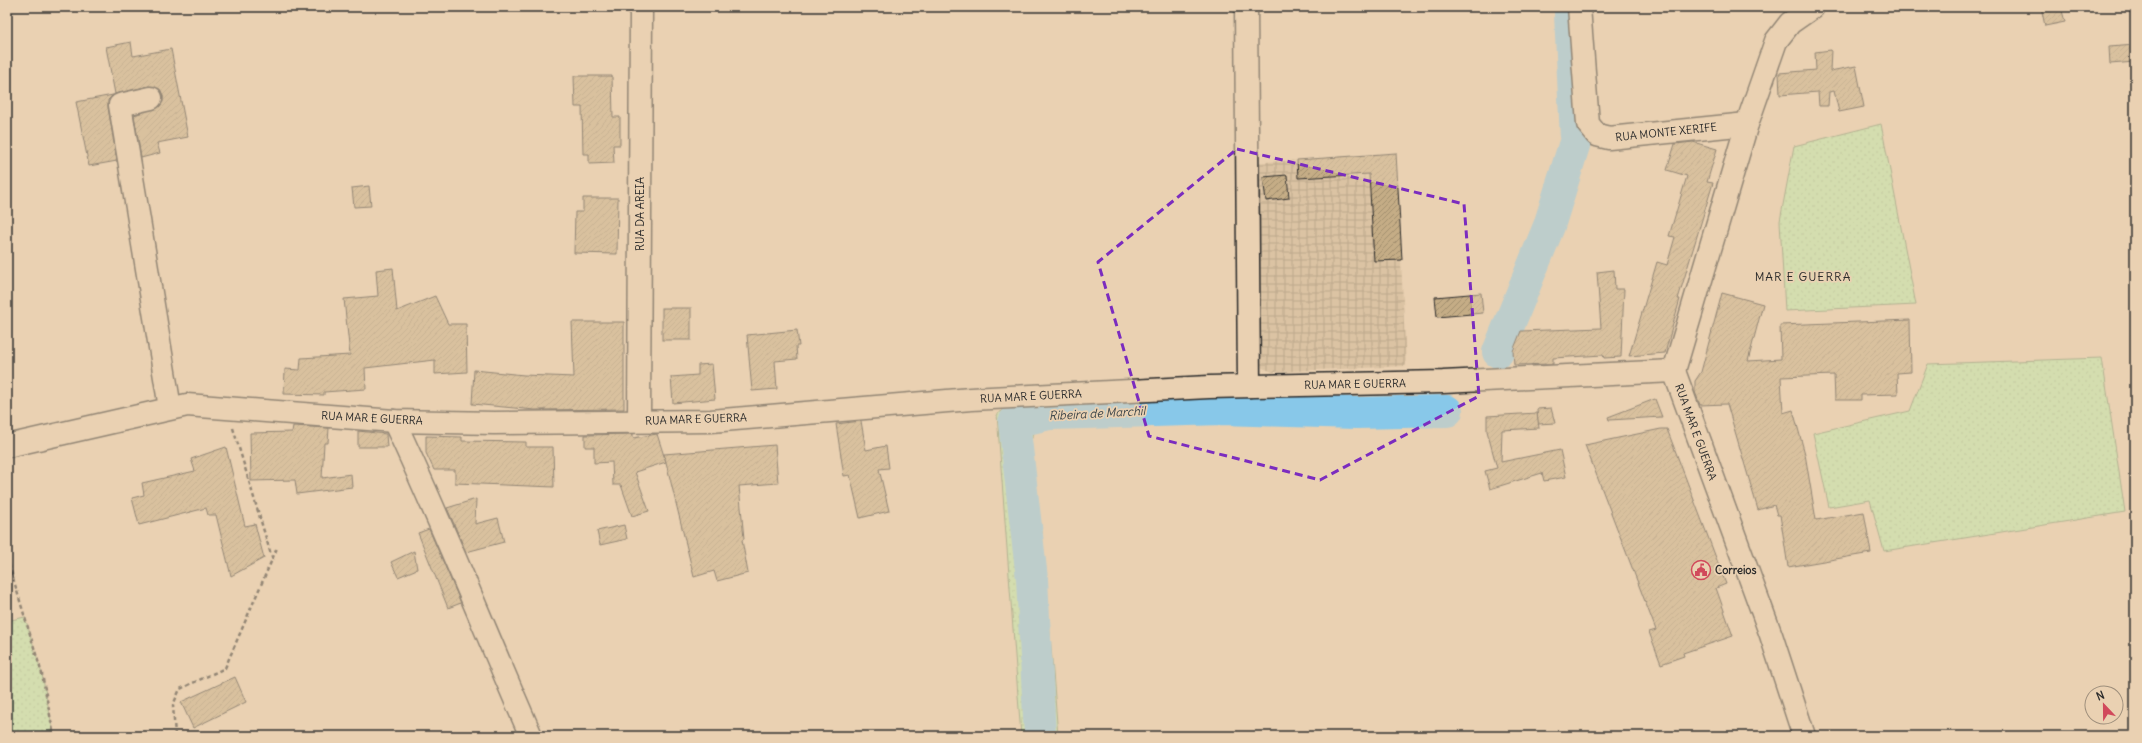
<svg xmlns="http://www.w3.org/2000/svg" width="2142" height="743" font-family="Delius,sans-serif">
<style>
.industrial{fill:url(#industrial-grid)}
.grass{fill:url(#grass-dots);stroke:#728b6a}
.lines{fill:none;stroke-linecap:round;stroke-linejoin:round}
.river{stroke:#88c8e9;stroke-width:32}
.building{fill:url(#building-hatch);stroke:#2b2b2b}
.minor-casing{stroke:#2b2b2b;stroke-width:25}
.path{stroke:#2b2b2b;stroke-width:2.5;stroke-dasharray:4 3;stroke-linecap:butt}
.minor{stroke:#ead1b2;stroke-width:22}
.marked{fill:none;stroke:#7b2cbf;stroke-width:3;stroke-dasharray:8 5;stroke-linejoin:round}
.labels{text-anchor:middle;dominant-baseline:central;stroke-width:3.5;stroke-linejoin:round;paint-order:stroke}
.street-label{font-size:11px;fill:#2b2b2b;stroke:#ead1b2}
.poi-label{font-size:11px;font-weight:bold;fill:#2b2b2b;stroke:#ead1b2;text-anchor:start}
.neighbourhood-label{font-size:12px;letter-spacing:1px;fill:#2b2b2b;stroke:#ead1b2}
.water-label{font-size:12px;font-style:italic;fill:#394348;stroke:#ead1b2}
</style>
<defs>
<pattern id="industrial-grid" width="8" height="8" patternUnits="userSpaceOnUse"><rect width="8" height="8" fill="#dbc3a3"/><path d="M0 4h8M4 0v8" fill="none" stroke="#bca88c"/></pattern>
<pattern id="grass-dots" width="8" height="8" patternUnits="userSpaceOnUse"><rect width="8" height="8" fill="#baebaa"/><path d="M2 2h.1M6 6h.1" fill="none" stroke="#a0ca92" stroke-width="1.8" stroke-linecap="round"/></pattern>
<pattern id="building-hatch" width="6" height="6" patternUnits="userSpaceOnUse"><rect width="6" height="6" fill="#c5ad86"/><path d="M-1 1l2-2M0 6l6-6M5 7l2-2" fill="none" stroke="#a08d6e"/></pattern>
</defs>
<rect width="100%" height="100%" fill="#ead1b2"/>
<filter id="ink" filterUnits="userSpaceOnUse"><feTurbulence type="fractalNoise" baseFrequency=".025" numOctaves="2"/><feDisplacementMap in="SourceGraphic" scale="8" xChannelSelector="R" yChannelSelector="G"/><feConvolveMatrix kernelMatrix="1 2 1 2 8 2 1 2 1" color-interpolation-filters="sRGB"/></filter>
<g filter="url(#ink)">
<polygon class="industrial" points="1396,153 1406,366 1273,372 1260,367 1256,356 1251,163"/>
<g class="grass">
<polygon points="1881,124 1916,305 1785,311 1780,221 1794,146"/>
<polygon points="2102,358 2125,512 1884,551 1870,500 1829,507 1813,433 1910,411 1928,364"/>
<polygon points="1031,404 1036,428 1029,445 1042,532 1058,736 1021,736 997,414 1009,407"/>
<polygon points="25,617 42,674 54,736 7,736 7,621"/>
</g>
<g class="lines">
<g class="river">
<polyline points="1498,352 1549,226 1576,139 1570,14"/>
<polyline points="1040,736 1032,579 1014,422 1050,414 1222,409 1356,413 1447,411"/>
</g>
</g>
<g class="building">
<polygon points="2041,7 2061,7 2065,22 2045,26"/>
<polygon points="131,42 133,56 171,49 188,137 157,143 160,153 141,158 134,115 159,107 163,102 163,96 160,89 149,86 115,94 106,47"/>
<polygon points="2135,45 2135,62 2110,64 2109,47"/>
<polygon points="1831,50 1830,71 1856,66 1864,107 1839,112 1834,91 1829,92 1828,106 1819,106 1818,92 1780,95 1779,73 1816,70 1815,52"/>
<polygon points="574,76 612,76 613,117 620,117 620,145 613,145 614,163 589,164 589,154 583,154 582,107 575,107"/>
<polygon points="113,95 108,100 108,107 117,161 89,166 76,102"/>
<polygon points="1693,142 1717,149 1707,182 1713,183 1678,299 1680,299 1665,353 1629,356 1657,262 1667,265 1675,237 1669,236 1687,176 1667,170 1675,144"/>
<polygon points="1396,153 1402,260 1374,261 1369,174 1298,178 1297,160"/>
<polygon points="1287,175 1289,198 1266,201 1263,177"/>
<polygon points="369,186 371,206 354,207 352,188"/>
<polygon points="583,198 618,198 617,254 574,253 575,212 583,212"/>
<polygon points="393,268 397,311 435,296 448,324 466,324 467,372 435,374 435,360 365,368 366,389 324,392 324,395 284,394 285,369 300,370 301,358 350,355 344,299 378,296 376,270"/>
<polygon points="1614,270 1615,289 1624,289 1621,357 1604,358 1603,355 1553,358 1553,364 1514,365 1513,351 1521,331 1601,328 1597,272"/>
<polygon points="1481,293 1483,313 1437,317 1435,297"/>
<polygon points="1722,293 1763,304 1748,361 1781,359 1780,325 1910,320 1911,372 1897,373 1898,394 1861,395 1861,400 1835,400 1834,375 1781,377 1783,413 1793,410 1805,454 1816,520 1864,512 1871,553 1788,567 1780,515 1777,515 1774,505 1758,510 1727,404 1700,405 1695,392 1695,381 1701,372"/>
<rect x="662" y="308" width="29" height="32"/>
<polygon points="572,322 624,322 624,409 535,410 472,404 474,370 524,375 574,377"/>
<polygon points="797,330 799,346 796,346 797,359 775,361 777,389 752,391 747,335"/>
<polygon points="712,364 715,399 673,403 671,377 698,375 698,365"/>
<polygon points="1655,399 1662,417 1609,420 1608,417"/>
<polygon points="1551,408 1555,423 1538,424 1537,409"/>
<polygon points="1537,413 1539,428 1502,430 1501,462 1560,450 1566,477 1544,481 1542,473 1490,489 1485,471 1497,468 1487,431 1487,416"/>
<polygon points="861,421 866,450 886,446 889,468 879,469 889,511 860,518 850,475 844,476 836,424"/>
<polygon points="293,426 329,428 328,443 324,443 322,478 351,474 352,487 297,494 295,480 251,481 250,433 292,432"/>
<polygon points="1661,429 1667,429 1726,584 1716,588 1733,636 1683,653 1684,656 1661,664 1649,632 1656,630 1585,445"/>
<polygon points="358,431 386,434 387,447 358,447"/>
<polygon points="633,434 633,438 657,434 666,462 635,472 649,511 632,516 621,485 613,485 612,462 594,463 594,447 585,447 585,435"/>
<polygon points="426,436 462,437 462,441 526,442 526,447 553,447 554,487 455,483 455,470 434,470 426,453"/>
<polygon points="775,445 778,483 739,486 744,539 742,540 748,573 717,581 714,571 694,577 664,454"/>
<polygon points="226,447 245,526 255,524 264,558 231,576 216,515 208,515 206,508 139,525 132,498 144,495 142,483 195,471 191,459"/>
<polygon points="476,499 475,524 498,518 504,542 466,552 447,508"/>
<polygon points="624,525 627,539 600,545 597,531"/>
<polygon points="429,529 461,603 448,608 418,533"/>
<polygon points="414,551 417,569 398,577 391,562"/>
<polygon points="235,677 246,702 193,728 181,702"/>
</g>
<g class="lines">
<defs>
<g id="minor">
<polyline points="1246,7 1249,386"/>
<polyline points="1579,7 1588,124 1597,135 1609,138 1747,124"/>
<polyline points="151,98 120,105 170,408"/>
<polyline points="1674,371 1747,124 1776,41 1790,23 1813,7"/>
<polyline points="1674,371 1771,635 1804,736"/>
<path d="M394 421C443 525 485 631 531 736"/>
<polyline points="639,421 641,7"/>
<polyline points="7,446 187,405 394,421 494,423 711,421 971,399 1209,387 1443,382 1674,371"/>
</g>
</defs>
<use href="#minor" class="minor-casing"/>
<g class="path">
<polyline points="233,428 272,558"/>
<polyline points="7,558 42,674 54,736"/>
<polyline points="175,736 173,705 180,689 225,668 277,548"/>
</g>
<use href="#minor" class="minor"/>
</g>
</g>
<path d="M0 0H2142V743H0ZM1237 149 1464 204 1479 396 1320 480 1149 436 1098 262Z" fill="#ead1b2" fill-opacity=".55" fill-rule="evenodd"/>
<path class="marked" d="M1237 149 1464 204 1479 396 1320 480 1149 436 1098 262Z"/>
<defs>
<symbol id="civic-ring" viewBox="-11 -11 22 22"><circle r="9.5" fill="#ead1b2" stroke="#d1495b" stroke-width="1.5"/><path d="M-.6-6.5H3V-4.5H.6V-3L4-1V1h2V6H-6V1h2V-1L-.6-3ZM-1.2 2.5V6h2.4V2.5Z" fill="#d1495b"/></symbol>
</defs>
<g fill-rule="evenodd">
<use href="#civic-ring" x="1690" y="559" width="22" height="22"/>
</g>
<g class="labels">
<g class="street-label">
<text transform="translate(1666 132) rotate(-6)">RUA MONTE XERIFE</text>
<text transform="translate(640 214) rotate(-90)">RUA DA AREIA</text>
<text transform="translate(1355 384) rotate(-1)">RUA MAR E GUERRA</text>
<text transform="translate(1031 396) rotate(-3)">RUA MAR E GUERRA</text>
<text transform="translate(372 418) rotate(3)">RUA MAR E GUERRA</text>
<text transform="translate(696 419) rotate(-2)">RUA MAR E GUERRA</text>
<text transform="translate(1696 432) rotate(70)">RUA MAR E GUERRA</text>
</g>
<g class="poi-label">
<text x="1715" y="570">Correios</text>
</g>
<g class="neighbourhood-label">
<text x="1803" y="276">MAR E GUERRA</text>
</g>
<g class="water-label">
<text transform="translate(1097 413) rotate(-3)">Ribeira de Marchil</text>
</g>
</g>
<rect width="2142" height="743" fill="none" stroke="#ead1b2" stroke-width="24"/>
<rect x="12" y="12" width="2118" height="719" fill="none" stroke="#2b2b2b" stroke-width="1.5" filter="url(#ink)"/>
<g transform="translate(2104 705) rotate(338)"><circle r="19" fill="#ead1b2" stroke="#9e8f7c"/>
<path d="M0-3L7 15L0 10L-7 15Z" fill="#d1495b"/>
<text y="-6" font-size="11" font-weight="bold" text-anchor="middle" fill="#2b2b2b">N</text>
</g>
</svg>
